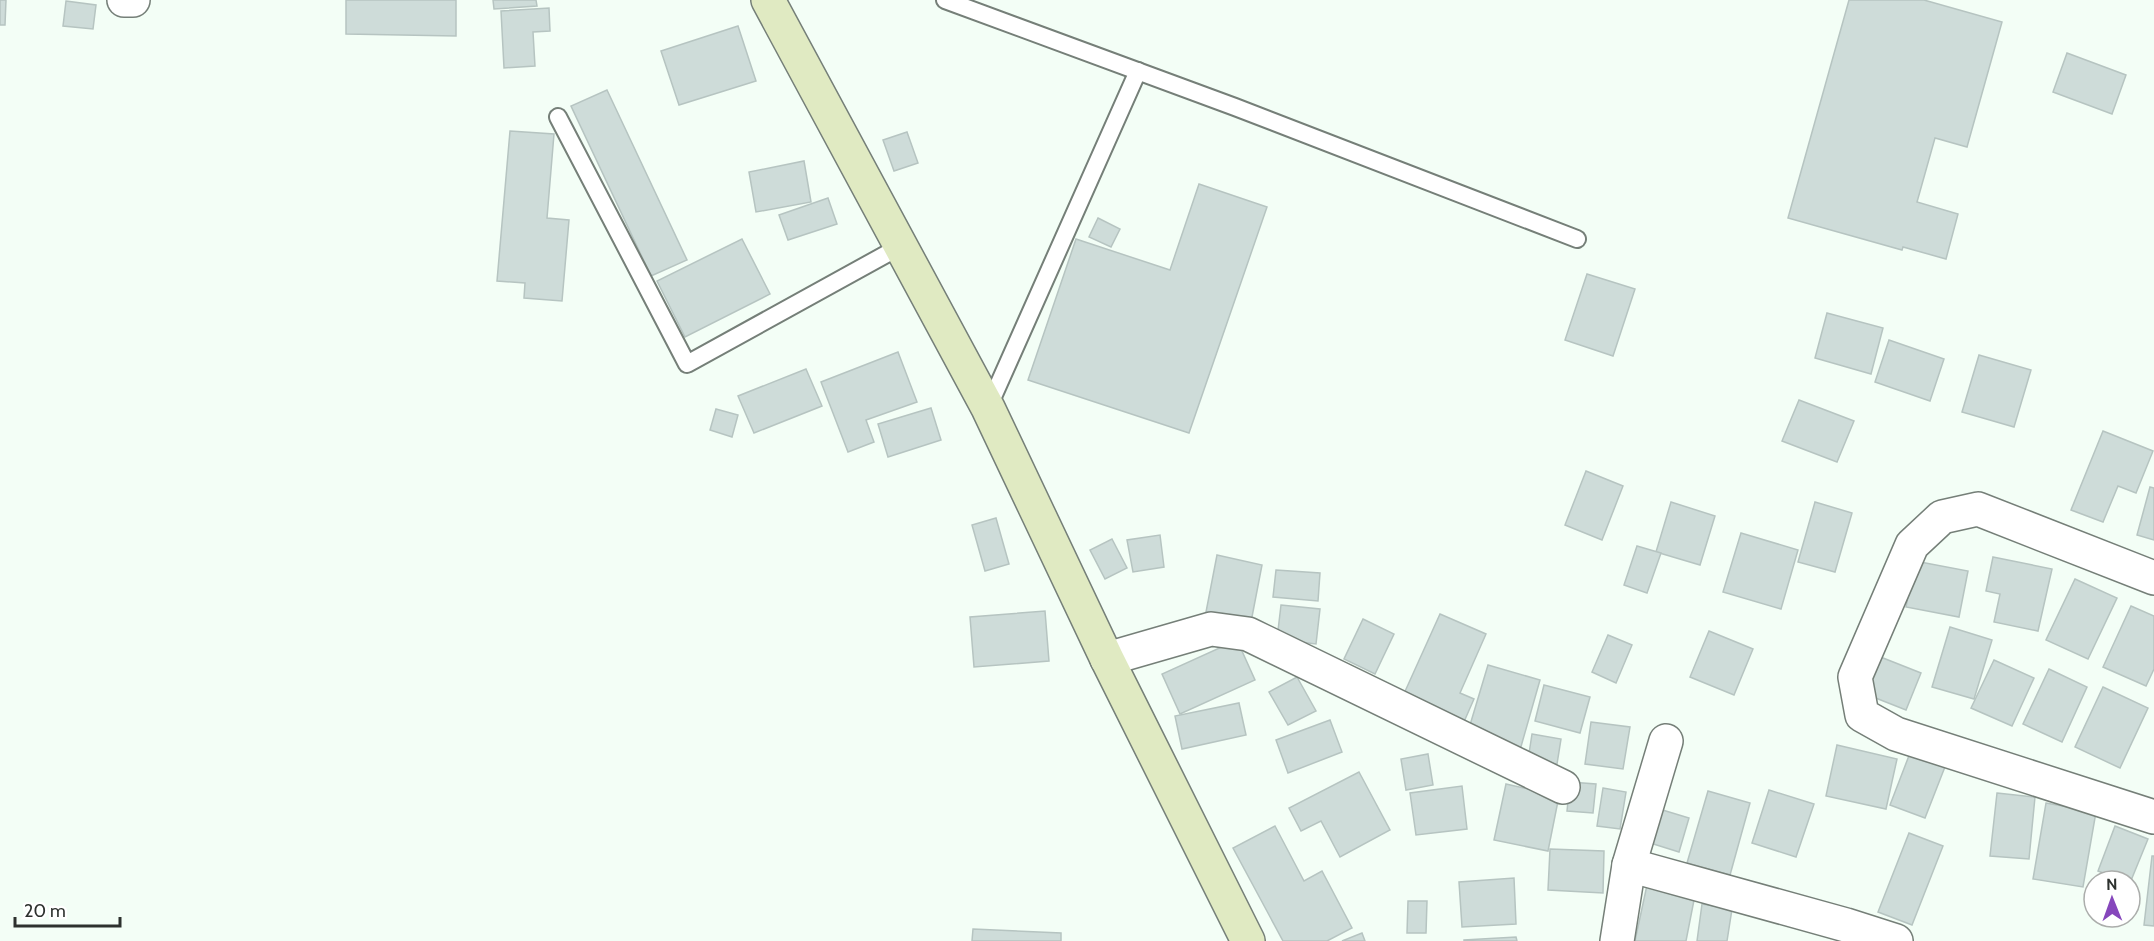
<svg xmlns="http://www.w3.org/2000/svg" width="2154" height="941" font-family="Cabin,sans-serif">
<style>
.building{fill:#cedcd9;stroke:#b6c4c1;stroke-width:1.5}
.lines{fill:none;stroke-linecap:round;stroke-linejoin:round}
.lane-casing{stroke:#757f78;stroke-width:20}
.street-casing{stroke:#757f78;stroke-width:36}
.secondary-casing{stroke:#757f78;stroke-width:36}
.lane{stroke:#fff;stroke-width:16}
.street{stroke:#fff;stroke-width:33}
.secondary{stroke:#e0eac2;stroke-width:33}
</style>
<rect width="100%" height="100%" fill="#f3fef6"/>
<g class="building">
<polygon points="0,0 6,0 5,25 0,25"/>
<polygon points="346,0 456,0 456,36 346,34"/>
<polygon points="493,0 536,0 537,6 494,9"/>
<polygon points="1849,0 1924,0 2002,22 1967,147 1935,138 1917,202 1958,214 1946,259 1903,247 1902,250 1788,218"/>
<polygon points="66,1 96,5 93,29 63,26"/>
<polygon points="549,8 550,31 533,32 535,66 504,68 501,11"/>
<polygon points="738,26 756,81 679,105 661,51"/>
<polygon points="2067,53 2126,75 2112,114 2053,92"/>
<polygon points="607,90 687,260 651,276 571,106"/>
<polygon points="510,131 554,134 547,218 569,220 562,301 524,298 525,283 497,281"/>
<polygon points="907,132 918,163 894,171 883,140"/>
<polygon points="804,161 811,202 756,212 749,172"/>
<polygon points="1199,184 1267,207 1189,433 1028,380 1076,239 1170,270"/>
<polygon points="828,198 837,224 788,240 779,215"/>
<polygon points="1098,218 1120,229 1111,247 1089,237"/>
<polygon points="742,239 770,294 685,337 657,281"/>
<polygon points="1587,274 1635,289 1613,356 1565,340"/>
<polygon points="1827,313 1883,328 1871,374 1815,358"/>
<polygon points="1889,340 1944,359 1930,401 1875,382"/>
<polygon points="898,352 917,402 866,420 874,442 848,452 821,382"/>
<polygon points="1979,355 2031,370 2014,427 1962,412"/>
<polygon points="806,369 822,406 754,433 738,396"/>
<polygon points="1799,400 1854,421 1837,462 1782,441"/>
<polygon points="931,408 941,440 888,457 878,424"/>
<polygon points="716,409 738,415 732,437 710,430"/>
<polygon points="2103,431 2153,451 2136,493 2118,486 2103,522 2071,510"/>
<polygon points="1586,471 1623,486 1602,540 1565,525"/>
<polygon points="2150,487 2154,488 2154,540 2137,535"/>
<polygon points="1671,502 1715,516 1700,565 1656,552"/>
<polygon points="1815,502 1852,513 1835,572 1798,562"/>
<polygon points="996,518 1009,564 985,571 972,525"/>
<polygon points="1741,533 1798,550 1781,609 1723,592"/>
<polygon points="1160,535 1164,567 1133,572 1127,540"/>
<polygon points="1112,539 1127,568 1105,579 1090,550"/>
<polygon points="1637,546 1661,553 1647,593 1624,585"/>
<polygon points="1217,555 1262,565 1251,622 1206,612"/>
<polygon points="1993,557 2052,569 2038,631 1994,622 2000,594 1986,591"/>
<polygon points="1915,561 1968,571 1959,617 1906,607"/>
<polygon points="1276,570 1320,573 1318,601 1273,597"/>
<polygon points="2075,579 2117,598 2088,659 2046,640"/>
<polygon points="1281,605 1320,609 1316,644 1277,639"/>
<polygon points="2131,606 2154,616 2154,669 2146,686 2103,667"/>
<polygon points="1045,611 1049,661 974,667 970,617"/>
<polygon points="1440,614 1486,634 1460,693 1474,699 1463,724 1402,698"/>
<polygon points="1363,619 1394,634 1375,674 1344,659"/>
<polygon points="1950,627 1992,640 1974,699 1932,687"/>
<polygon points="1709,631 1753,649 1734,695 1690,677"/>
<polygon points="1608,635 1632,645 1616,683 1592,672"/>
<polygon points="1237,640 1255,680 1180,714 1162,674"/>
<polygon points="1873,654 1921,673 1906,710 1858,691"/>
<polygon points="1994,660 2034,678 2012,726 1971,708"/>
<polygon points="1488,665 1540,680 1520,750 1467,735"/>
<polygon points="2049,669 2087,687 2062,742 2023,724"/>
<polygon points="1297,677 1316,711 1288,725 1269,692"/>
<polygon points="1544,685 1590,697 1580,733 1535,721"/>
<polygon points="2103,687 2148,708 2120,768 2075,747"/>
<polygon points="1239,703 1246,735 1182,749 1175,716"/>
<polygon points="1330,720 1342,752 1288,773 1276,740"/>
<polygon points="1591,722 1630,727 1623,769 1585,764"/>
<polygon points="1532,734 1561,739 1557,764 1528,760"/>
<polygon points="1915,740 1950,754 1925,818 1890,805"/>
<polygon points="1837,745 1897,759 1886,809 1826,796"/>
<polygon points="1428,754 1433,785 1406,790 1401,759"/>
<polygon points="1359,772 1390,830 1340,857 1321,821 1301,831 1289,808"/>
<polygon points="1570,782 1596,784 1593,813 1567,811"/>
<polygon points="1506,784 1559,796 1548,851 1494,840"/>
<polygon points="1462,786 1467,829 1416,835 1410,793"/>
<polygon points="1603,788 1626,792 1620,829 1597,826"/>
<polygon points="1769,790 1814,804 1796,857 1752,843"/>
<polygon points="1708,791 1750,803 1730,875 1687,863"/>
<polygon points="1997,793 2035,797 2029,859 1990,856"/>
<polygon points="2046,803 2096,812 2083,887 2033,879"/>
<polygon points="1656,808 1689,818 1679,852 1647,842"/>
<polygon points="1275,826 1304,881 1322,871 1352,928 1327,941 1283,941 1233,848"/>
<polygon points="2115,826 2148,839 2130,883 2130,881 2124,881 2098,871"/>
<polygon points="1909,833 1943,846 1912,925 1878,912"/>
<polygon points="1550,849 1604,851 1603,893 1548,890"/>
<polygon points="2152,856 2154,856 2154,926 2144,925"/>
<polygon points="1514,878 1516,924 1462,927 1459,882"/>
<polygon points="1647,885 1695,895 1686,941 1635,941"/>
<polygon points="1408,901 1427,901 1426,933 1407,933"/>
<polygon points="1702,904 1732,909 1727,941 1697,941"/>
<polygon points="973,929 1061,933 1061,941 972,941"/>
<polygon points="1362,933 1365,941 1342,941"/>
<polygon points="1516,937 1517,941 1464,941 1464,940"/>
</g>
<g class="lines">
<defs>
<g id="lane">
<polyline points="945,0 1235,107 1577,239"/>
<polyline points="558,117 687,364 901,246"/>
<polyline points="988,408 1138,71"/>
</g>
<g id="street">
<polyline points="124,0 133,0"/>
<polyline points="2154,578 1978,509 1942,517 1912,545 1855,677 1862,715 1896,734 2154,817"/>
<polyline points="1107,659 1211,629 1248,634 1563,787"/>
<polyline points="1629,865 1846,925 1896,941"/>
<polyline points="1617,941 1629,865 1666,741"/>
</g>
<polyline id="secondary" points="768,0 988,408 1107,659 1248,941"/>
</defs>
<use href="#lane" class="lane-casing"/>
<use href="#street" class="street-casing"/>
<use href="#secondary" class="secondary-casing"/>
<use href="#lane" class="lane"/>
<use href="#street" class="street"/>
<use href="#secondary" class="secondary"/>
</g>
<g transform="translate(2112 899) rotate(359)"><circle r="28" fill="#ffffff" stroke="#abadab" stroke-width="1.5"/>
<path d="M0-4.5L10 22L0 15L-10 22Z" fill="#8647bc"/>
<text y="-9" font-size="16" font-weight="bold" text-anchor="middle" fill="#2d312e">N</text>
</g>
<path d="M15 917v9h105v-9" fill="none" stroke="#2d312e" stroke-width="3"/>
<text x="24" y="917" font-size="18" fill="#2d312e" stroke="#ffffff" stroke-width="4.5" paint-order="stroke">20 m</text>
</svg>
